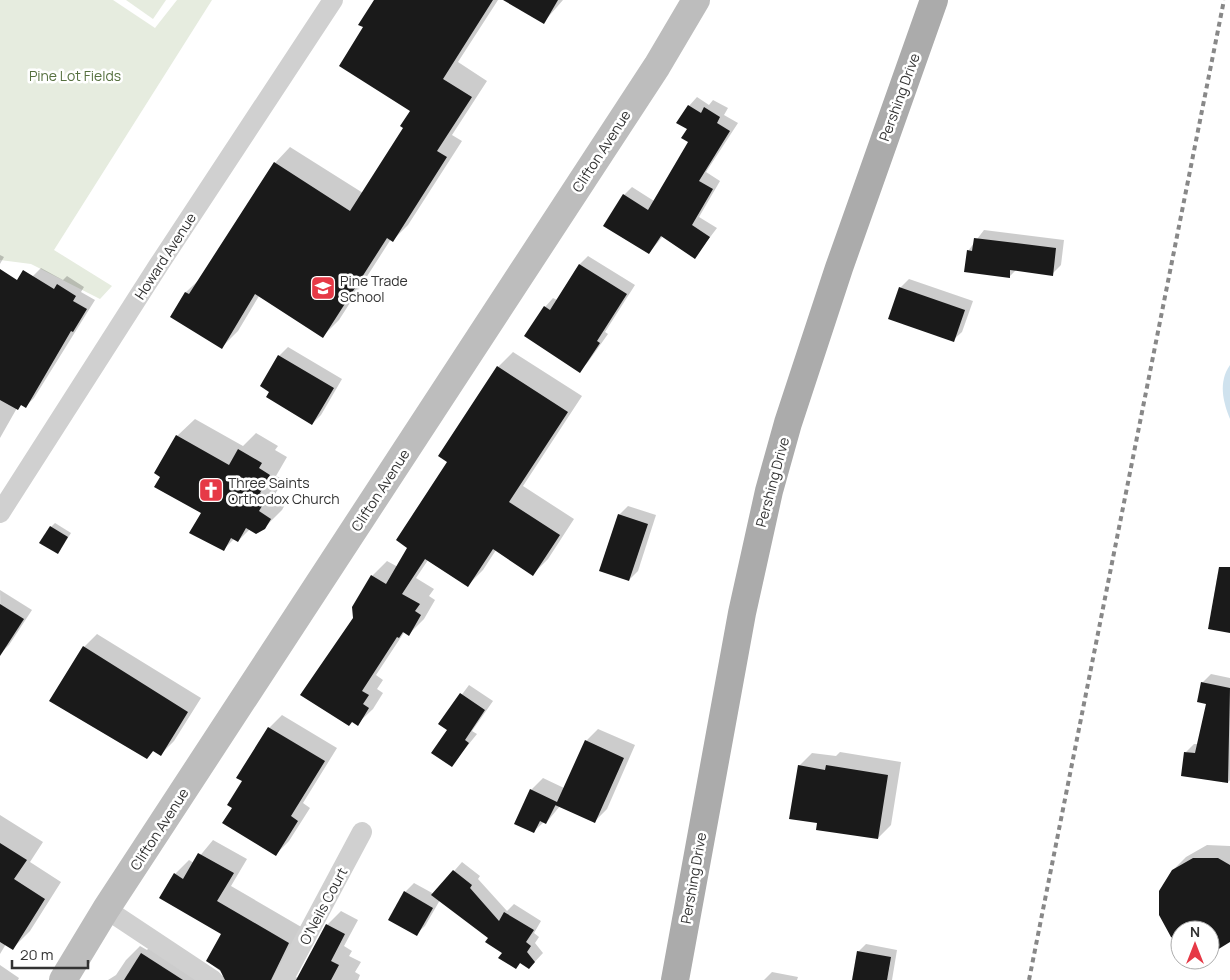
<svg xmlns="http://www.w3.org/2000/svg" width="1230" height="980" font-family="Manrope,sans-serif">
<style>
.green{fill:#e6ecdf}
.water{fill:#cfe2ee}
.shadow{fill:#0003}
.building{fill:#1a1a1a}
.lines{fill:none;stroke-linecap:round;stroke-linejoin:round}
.minor{stroke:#d0d0d0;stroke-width:20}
.secondary{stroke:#bdbdbd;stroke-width:28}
.primary{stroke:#ababab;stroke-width:28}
.rail{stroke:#888;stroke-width:4;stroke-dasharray:5 4;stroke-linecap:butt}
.labels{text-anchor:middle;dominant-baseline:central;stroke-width:5;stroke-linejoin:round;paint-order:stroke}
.park-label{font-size:14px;fill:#56703f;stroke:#fff}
.street-label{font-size:14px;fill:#333;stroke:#fff}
.poi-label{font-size:14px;fill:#333;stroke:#fff;text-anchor:start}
</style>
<rect width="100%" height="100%" fill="#fff"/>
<g class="green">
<polygon points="0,0 113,0 155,28 177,0 212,0 54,250 112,286 100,299 31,264 0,260"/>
<polygon points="126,0 166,0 153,19"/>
</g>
<path class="water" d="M1230 365V419C1223 402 1218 382 1230 365Z"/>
<g class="shadow">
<polygon points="375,0 498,0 458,62 487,81 452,135 462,141 408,225 392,241 391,239 339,320 323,336 259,296 238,331 222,347 171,317 186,292 202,277 275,163 290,147 363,193 405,127 412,111 365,27"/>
<polygon points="506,0 563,0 543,23"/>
<polygon points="697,97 709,105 713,100 728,108 724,115 738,123 706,172 720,181 699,217 717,228 695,257 663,236 649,253 624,195 632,187 654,201 689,142 689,106"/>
<polygon points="984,230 1064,240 1061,265 1052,274 1016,270 1009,277 968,251"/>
<polygon points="0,255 4,257 0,264"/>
<polygon points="588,256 635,285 605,332 608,334 588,362 580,371 545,307 553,298 557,300 580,264"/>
<polygon points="41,268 63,280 67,276 84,287 81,292 95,300 34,398 26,406 22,404 17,408 0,438 0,352 33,276"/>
<polygon points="909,279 973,301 962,332 953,340 900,288"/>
<polygon points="288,347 342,379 321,415 312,424 262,385 279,356"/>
<polygon points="513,352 582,396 523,486 574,519 548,559 533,574 496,550 483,570 468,585 428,560 416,578 434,589 429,596 435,600 424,619 409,634 405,631 376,675 383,680 377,689 383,693 373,709 357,724 355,619 372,576 387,561 398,567 449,462 440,456 498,367"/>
<polygon points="195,419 243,446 256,433 278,446 275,450 287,457 276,476 284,480 275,494 287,501 282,510 264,528 250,529 238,541 234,539 224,549 191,533 202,513 156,473 177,436"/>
<polygon points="628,506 656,515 638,571 629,580 619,515"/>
<polygon points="55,523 71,533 58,553 51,527"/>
<polygon points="0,590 32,610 9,645 1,653"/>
<polygon points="97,634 201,698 174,741 161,754 154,750 147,758 84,647"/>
<polygon points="1211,674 1230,678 1230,780 1228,782 1186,752 1194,744 1198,744 1207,703 1202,683"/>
<polygon points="469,685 493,701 472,731 477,734 451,766 449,730 440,724"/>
<polygon points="282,715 337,748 303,803 310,808 289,841 276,854 233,807 269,728"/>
<polygon points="598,729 635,745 607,809 595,821 560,806 546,823 544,822 534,831 531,790 543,778 564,788 586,741"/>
<polygon points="840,752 901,762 891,825 878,838 818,822 799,766 812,753 836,756"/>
<polygon points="0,815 43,842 30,862 61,882 30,931 13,948 6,944 0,954"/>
<polygon points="213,840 247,859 231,886 303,928 291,976 299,978 327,925 341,911 358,920 344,946 352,951 349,956 361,962 355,972 360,975 358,980 108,980 116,975 126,960 140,946 147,950 156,940 225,977 224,974 207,961 223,934 175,874 189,860 194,863"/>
<polygon points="1207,845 1230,846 1230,940 1210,948 1210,930 1180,930 1180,941 1173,870 1186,857"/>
<polygon points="462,862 480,876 478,879 507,911 514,904 541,921 534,933 539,937 535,943 543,953 529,968 521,962 515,968 489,938 440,900 425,926 416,934 405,892 414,883 434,894"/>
<polygon points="866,944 897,950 892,980 854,980 858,952"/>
<polygon points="0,965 19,978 18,980 0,980"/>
<polygon points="772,972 798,977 797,980 764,980"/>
</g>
<g class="building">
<polygon points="374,0 493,0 443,79 472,97 437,151 447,157 393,242 387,238 323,338 255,294 222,349 170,317 185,292 189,294 274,162 350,211 403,128 400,126 410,111 339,66 363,27 358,25"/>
<polygon points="503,0 558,0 544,24"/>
<polygon points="688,105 701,113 704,107 720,117 717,123 730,131 699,181 713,189 692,225 710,237 695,259 661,236 649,254 603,226 623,194 648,210 688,142 681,138 687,129 676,123"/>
<polygon points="974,238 1056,248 1053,276 1010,270 1010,278 964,272 967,250 972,251"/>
<polygon points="579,264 627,294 597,341 600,343 580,373 524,336 544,306 550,310"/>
<polygon points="0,269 17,280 23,270 54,289 57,284 76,296 73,301 87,309 73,332 71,331 26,408 21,405 18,410 0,400"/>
<polygon points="899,287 965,310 954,342 888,319"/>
<polygon points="278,355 334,388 312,425 266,397 269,392 260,386"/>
<polygon points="497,366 568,412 509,502 560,535 533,576 493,549 468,587 425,559 402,594 420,604 415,611 421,615 409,636 403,632 399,638 397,637 362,691 369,695 363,704 369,708 358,726 352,722 349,726 300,695 353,618 352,607 371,575 386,584 407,548 396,540 447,462 438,456"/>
<polygon points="176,435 229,465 238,449 262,463 259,468 270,475 260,493 267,498 259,511 271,519 265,529 256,534 246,528 238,542 231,538 224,551 189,533 201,513 154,487 160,477 154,473"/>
<polygon points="618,514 648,524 629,581 599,571"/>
<polygon points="50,526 68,537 58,554 39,543"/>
<polygon points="1219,567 1230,567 1230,633 1208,629"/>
<polygon points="0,604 24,619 0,656"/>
<polygon points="83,646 188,712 161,756 153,751 147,759 49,701"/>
<polygon points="1201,682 1230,688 1228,783 1181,776 1184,752 1195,753 1206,704 1197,702"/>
<polygon points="460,693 485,710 465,740 469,743 452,767 431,753 447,730 438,724"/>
<polygon points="268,727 325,761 291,816 298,821 276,856 222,823 232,808 227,805 242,781 236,778"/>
<polygon points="585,740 624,758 595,823 555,805 557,802 546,824 540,821 534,833 514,824 530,789 557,802"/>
<polygon points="798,765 825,770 826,765 888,775 878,839 816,830 817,823 789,819"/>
<polygon points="0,843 27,860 14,879 45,899 13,950 0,942"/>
<polygon points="198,853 234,873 217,901 289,943 271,980 225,980 220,970 206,961 221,934 159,898 174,873 183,879"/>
<polygon points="1193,858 1218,858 1230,865 1230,942 1217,950 1210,949 1210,930 1180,930 1180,942 1171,937 1159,915 1159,891 1172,870"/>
<polygon points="453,870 472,885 470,888 499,921 504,912 534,930 526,942 531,946 527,952 535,962 529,969 520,963 516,969 498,958 502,953 485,942 488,938 431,895"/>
<polygon points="404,891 433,908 417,936 388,920"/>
<polygon points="326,924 345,934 331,961 339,965 331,980 296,980"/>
<polygon points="857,951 891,957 887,980 852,980"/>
<polygon points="141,953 183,980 124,980"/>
</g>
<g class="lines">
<g class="minor">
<polyline points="0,513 158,266 333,0"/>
<polyline points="106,909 213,980"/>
<polyline points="283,980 362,832"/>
</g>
<polyline class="secondary" points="63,980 106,909 657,66 696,0"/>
<polyline class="primary" points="675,980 742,613 769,491 788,423 839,268 934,0"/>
<polyline class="rail" points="1029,980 1224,0"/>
</g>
<defs>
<symbol id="school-square" viewBox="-11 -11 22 22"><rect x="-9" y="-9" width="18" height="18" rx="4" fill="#e63946" stroke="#fff"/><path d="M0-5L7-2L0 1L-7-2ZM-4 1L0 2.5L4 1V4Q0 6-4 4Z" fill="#fff"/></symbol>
<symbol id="church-square" viewBox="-11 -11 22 22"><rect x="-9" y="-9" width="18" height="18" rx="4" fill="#e63946" stroke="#fff"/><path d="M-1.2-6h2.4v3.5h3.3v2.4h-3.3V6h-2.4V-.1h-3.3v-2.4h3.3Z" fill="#fff"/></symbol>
</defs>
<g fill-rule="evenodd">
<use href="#school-square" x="309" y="274" width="28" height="28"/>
<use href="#church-square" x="197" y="476" width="28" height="28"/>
</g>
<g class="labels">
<g class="park-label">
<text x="75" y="75">Pine Lot Fields</text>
</g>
<g class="street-label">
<text transform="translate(899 97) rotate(-70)">Pershing Drive</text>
<text transform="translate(601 151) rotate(-57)">Clifton Avenue</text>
<text transform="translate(165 256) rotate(-57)">Howard Avenue</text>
<text transform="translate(772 482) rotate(-75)">Pershing Drive</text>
<text transform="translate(380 490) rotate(-57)">Clifton Avenue</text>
<text transform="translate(159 829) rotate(-57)">Clifton Avenue</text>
<text transform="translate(693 878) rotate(-80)">Pershing Drive</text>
<text transform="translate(323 906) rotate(-62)">O'Neils Court</text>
</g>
<g class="poi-label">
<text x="340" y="280">Pine Trade<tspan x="340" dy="16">School</tspan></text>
<text x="228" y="482">Three Saints<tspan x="228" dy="16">Orthodox Church</tspan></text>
</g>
</g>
<g transform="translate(1195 945)"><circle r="24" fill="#ffffff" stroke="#adadad"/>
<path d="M0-4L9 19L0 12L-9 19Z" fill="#e63946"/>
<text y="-8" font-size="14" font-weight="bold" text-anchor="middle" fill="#333333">N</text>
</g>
<path d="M12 960v8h76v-8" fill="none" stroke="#333333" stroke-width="2.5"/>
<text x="20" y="960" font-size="15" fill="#333333" stroke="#ffffff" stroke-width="4" paint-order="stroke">20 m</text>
</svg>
